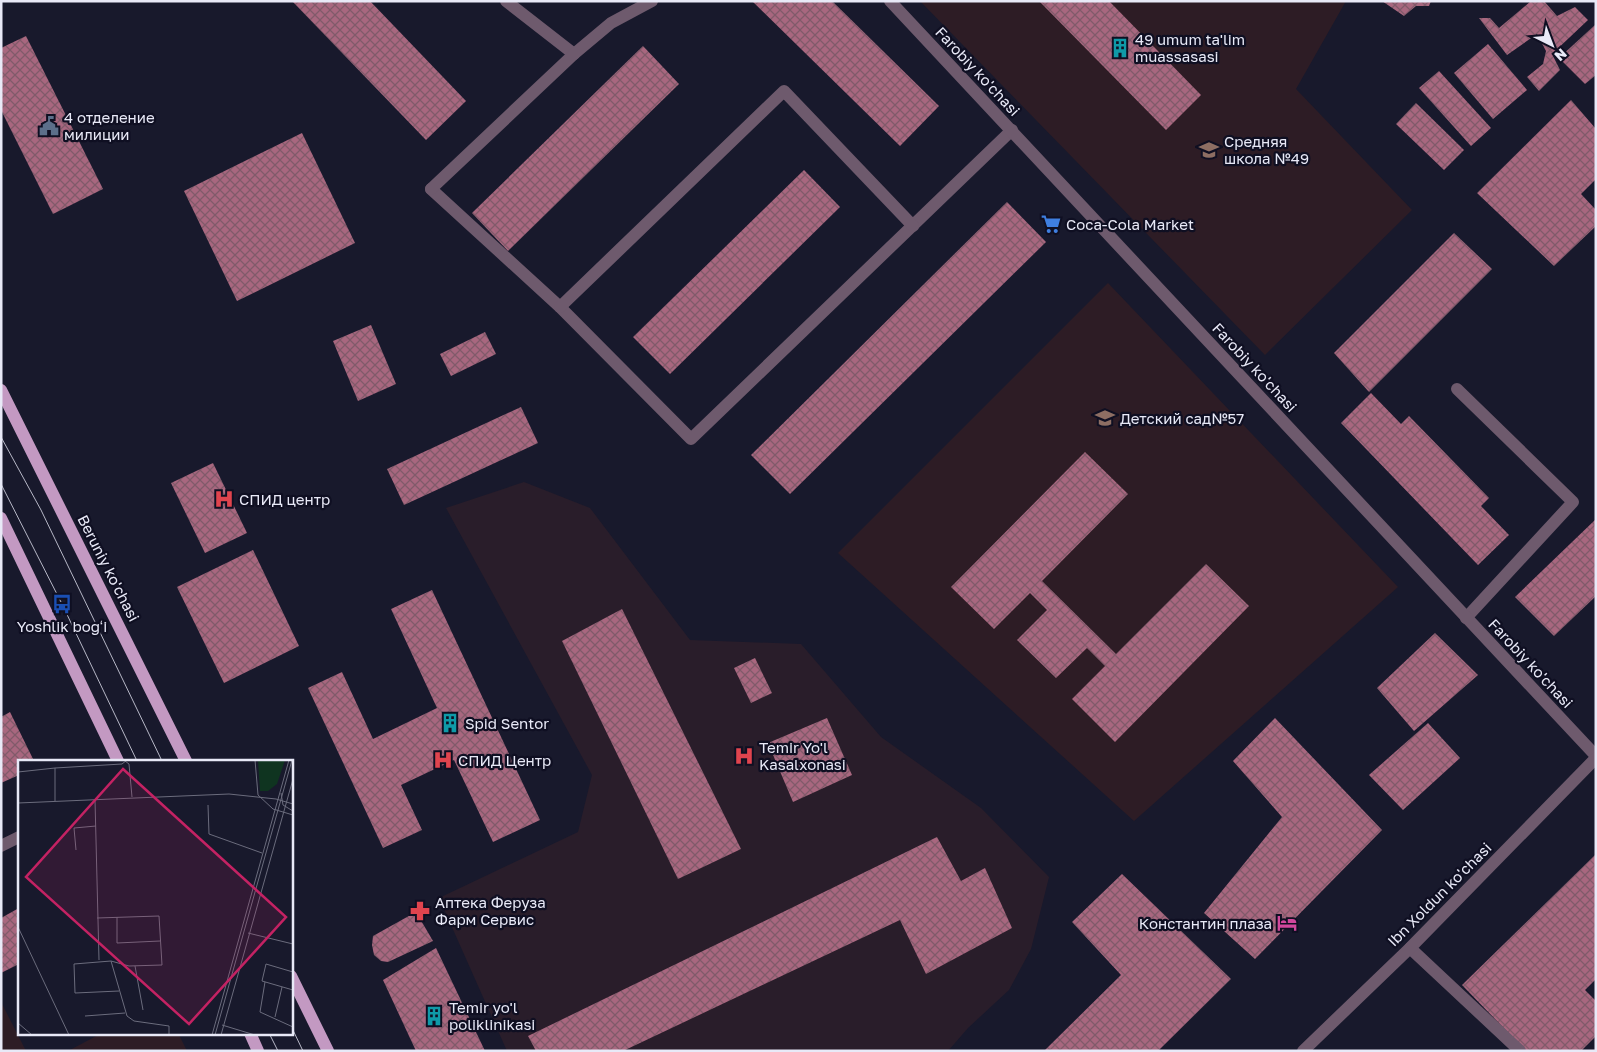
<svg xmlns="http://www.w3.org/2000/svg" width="1597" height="1052" font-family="'Golos Text',sans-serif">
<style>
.education{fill:#2d1c25}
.medical{fill:#291d2a}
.building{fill:url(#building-cross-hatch)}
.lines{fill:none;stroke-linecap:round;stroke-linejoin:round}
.lane{stroke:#6e5a6d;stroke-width:12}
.street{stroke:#6e5a6d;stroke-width:12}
.primary{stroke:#c399c2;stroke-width:12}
.tram{stroke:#b7b8c7;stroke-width:1}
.labels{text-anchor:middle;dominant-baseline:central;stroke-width:4.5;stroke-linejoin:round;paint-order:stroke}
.poi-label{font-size:15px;fill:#e8e9f7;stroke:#0f0f22;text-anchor:start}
.street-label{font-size:15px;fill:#e8e9f7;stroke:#0f0f22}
.inset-road{fill:none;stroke:#6b6c7d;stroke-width:1}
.view{fill:#c42263;fill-opacity:0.15;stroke:#c42263;stroke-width:2.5}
.inset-edge{fill:none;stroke:#e8e9f7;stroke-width:2.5}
</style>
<defs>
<pattern id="building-cross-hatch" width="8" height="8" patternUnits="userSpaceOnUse" patternTransform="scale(1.25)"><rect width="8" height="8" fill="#a8677f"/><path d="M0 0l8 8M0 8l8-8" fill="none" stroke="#815a6a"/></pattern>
</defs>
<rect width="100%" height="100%" fill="#18192c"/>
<g class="education">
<polygon points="920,1 1346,1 1296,89 1412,210 1265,355"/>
<polygon points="1108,283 1398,587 1134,821 838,553"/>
<polygon points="1,1002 26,1051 1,1051"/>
<polygon points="102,1033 178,1033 187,1051 68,1051"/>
</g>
<polygon class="medical" points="524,482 590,508 690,640 801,644 881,737 981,808 1049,877 1031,949 1009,990 968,1028 948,1051 507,1051 439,898 578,832 592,775 446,508"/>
<g class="building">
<polygon points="292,1 370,1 466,101 426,140"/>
<polygon points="752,1 832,1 939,106 900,146"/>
<polygon points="1039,1 1109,1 1201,95 1166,130"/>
<polygon points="1382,1 1431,1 1429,6 1416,6 1404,16"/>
<polygon points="1531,1 1544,1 1557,16 1575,7 1588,20 1552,54 1560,70 1539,91 1527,77 1543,64 1546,51 1537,34 1507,55 1479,18 1490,18 1499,28"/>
<polygon points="1596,24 1596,75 1585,84 1559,58"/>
<polygon points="26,36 103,189 53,214 1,110 1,48"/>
<polygon points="1488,44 1527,90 1493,119 1454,73"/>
<polygon points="643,46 679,84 508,251 472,213"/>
<polygon points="1439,71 1491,128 1471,146 1419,88"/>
<polygon points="1571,100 1596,129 1596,179 1581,194 1596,210 1596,226 1554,266 1477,193"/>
<polygon points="1416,103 1464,150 1444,170 1396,124"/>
<polygon points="302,133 355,243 237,301 184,191"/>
<polygon points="804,170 840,207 670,374 633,337"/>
<polygon points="1007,202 1046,242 790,494 751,455"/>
<polygon points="1454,233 1492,269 1369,392 1334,353"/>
<polygon points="371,325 396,384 358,401 333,341"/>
<polygon points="485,332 496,354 451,376 440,354"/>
<polygon points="1371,393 1401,424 1409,416 1489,498 1481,506 1509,535 1478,565 1341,423"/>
<polygon points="521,407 538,443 404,505 387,469"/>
<polygon points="1085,452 1128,494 1042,581 1116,654 1206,564 1249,606 1115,742 1072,699 1105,666 1087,648 1056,678 1017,640 1047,610 1030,593 994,629 951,587"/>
<polygon points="213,463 247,533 205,553 171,483"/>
<polygon points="1596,519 1596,596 1554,636 1515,597"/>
<polygon points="253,550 299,646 224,683 177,587"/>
<polygon points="432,590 540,820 493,842 454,760 401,785 422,830 383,848 308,688 342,672 373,739 437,708 391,609"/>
<polygon points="622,609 741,849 678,879 562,641"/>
<polygon points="1435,633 1478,675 1414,731 1377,688"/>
<polygon points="755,658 772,693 751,703 734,668"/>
<polygon points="10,712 34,761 19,761 19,775 1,783 1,717"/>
<polygon points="827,718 852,775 793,802 768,743"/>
<polygon points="1275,718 1382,830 1255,959 1204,913 1282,817 1233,761"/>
<polygon points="1428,723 1460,758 1403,810 1369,775"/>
<polygon points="937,837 961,881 985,868 1012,928 926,974 900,920 623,1051 536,1051 528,1036"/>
<polygon points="1596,854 1596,979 1585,990 1596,1001 1596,1036 1581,1051 1526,1051 1462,985"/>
<polygon points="1122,874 1231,979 1158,1051 1044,1051 1121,975 1072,922"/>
<polygon points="19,908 19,964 1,973 1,918"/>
<polygon points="416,912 433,941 388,962 381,961 374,955 372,945 373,936"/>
<polygon points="436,948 485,1051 416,1051 383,980"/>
</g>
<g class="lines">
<g class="lane">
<polyline points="431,189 560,307 691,439 1012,130"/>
<polyline points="560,307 784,91 913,226"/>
<polyline points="1457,389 1573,502 1466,618"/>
</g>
<g class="street">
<polyline points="506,1 574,54"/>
<polyline points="890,1 1596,756"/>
<polyline points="431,189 574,54 611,23 652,1"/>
<polyline points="1,846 19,837"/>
<polyline points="1410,948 1520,1051"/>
<polyline points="1303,1051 1410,948 1596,758"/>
</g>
<g class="primary">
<polyline points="1,390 186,761"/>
<polyline points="1,518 118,761"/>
<polyline points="291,976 328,1051"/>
<polyline points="250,1033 258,1051"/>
</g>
<g class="tram">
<polyline points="1,437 41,510 162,761"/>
<polyline points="1,484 62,604 137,761"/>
<polyline points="291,1026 303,1051"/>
<polyline points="269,1033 278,1051"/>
</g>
</g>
<defs>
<symbol id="building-bare" viewBox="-9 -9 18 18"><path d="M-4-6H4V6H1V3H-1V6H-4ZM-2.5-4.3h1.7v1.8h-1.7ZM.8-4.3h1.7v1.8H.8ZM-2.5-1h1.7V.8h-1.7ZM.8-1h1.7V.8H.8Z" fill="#0f9aa8" stroke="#0f0f22" stroke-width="2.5" paint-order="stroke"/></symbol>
<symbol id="civic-bare" viewBox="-9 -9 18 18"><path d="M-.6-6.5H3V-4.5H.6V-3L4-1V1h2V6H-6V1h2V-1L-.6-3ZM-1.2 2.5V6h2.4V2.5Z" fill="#5c6f8a" stroke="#0f0f22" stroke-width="2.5" paint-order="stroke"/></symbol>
<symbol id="school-bare" viewBox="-9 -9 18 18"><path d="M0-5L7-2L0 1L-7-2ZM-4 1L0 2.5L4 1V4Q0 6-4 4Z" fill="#8d6e63" stroke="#0f0f22" stroke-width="2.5" paint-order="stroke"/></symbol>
<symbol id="supermarket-bare" viewBox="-9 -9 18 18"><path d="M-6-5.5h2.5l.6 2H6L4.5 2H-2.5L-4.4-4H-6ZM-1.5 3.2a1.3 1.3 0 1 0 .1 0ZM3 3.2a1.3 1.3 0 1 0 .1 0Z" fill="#3f7fe0" stroke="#0f0f22" stroke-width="2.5" paint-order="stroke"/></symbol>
<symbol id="hospital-bare" viewBox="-9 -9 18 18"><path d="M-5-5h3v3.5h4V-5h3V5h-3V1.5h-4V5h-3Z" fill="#e0444e" stroke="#0f0f22" stroke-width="2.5" paint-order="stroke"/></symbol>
<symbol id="bus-bare" viewBox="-9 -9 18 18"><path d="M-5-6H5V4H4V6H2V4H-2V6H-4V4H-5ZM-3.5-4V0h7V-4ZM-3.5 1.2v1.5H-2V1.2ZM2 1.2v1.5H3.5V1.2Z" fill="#1a4fb4" stroke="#0f0f22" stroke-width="2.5" paint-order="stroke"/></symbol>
<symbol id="pharmacy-bare" viewBox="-9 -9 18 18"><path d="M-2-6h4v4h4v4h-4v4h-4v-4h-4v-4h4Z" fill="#e0444e" stroke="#0f0f22" stroke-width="2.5" paint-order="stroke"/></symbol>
<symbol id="hotel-bare" viewBox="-9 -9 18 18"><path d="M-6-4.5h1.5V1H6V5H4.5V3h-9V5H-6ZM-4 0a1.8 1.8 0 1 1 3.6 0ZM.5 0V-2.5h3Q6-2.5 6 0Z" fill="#d1479c" stroke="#0f0f22" stroke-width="2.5" paint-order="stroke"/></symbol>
</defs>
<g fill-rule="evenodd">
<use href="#building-bare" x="1106" y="34" width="28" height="28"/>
<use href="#civic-bare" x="35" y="112" width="28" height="28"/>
<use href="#school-bare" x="1195" y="136" width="28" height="28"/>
<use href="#supermarket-bare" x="1037" y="210" width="28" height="28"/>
<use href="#school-bare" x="1091" y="404" width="28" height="28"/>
<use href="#hospital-bare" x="210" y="485" width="28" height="28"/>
<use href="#bus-bare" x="48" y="590" width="28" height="28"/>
<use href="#building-bare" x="436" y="709" width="28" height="28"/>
<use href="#hospital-bare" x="730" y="742" width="28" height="28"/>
<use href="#hospital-bare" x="429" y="746" width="28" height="28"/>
<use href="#pharmacy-bare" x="406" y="897" width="28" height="28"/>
<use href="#hotel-bare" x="1273" y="909" width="28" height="28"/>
<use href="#building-bare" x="420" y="1002" width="28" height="28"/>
</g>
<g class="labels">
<g class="poi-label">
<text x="1135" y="39">49 umum ta'lim<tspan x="1135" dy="17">muassasasi</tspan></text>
<text x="64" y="117">4 отделение<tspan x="64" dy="17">милиции</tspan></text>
<text x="1224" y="141">Средняя<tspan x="1224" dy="17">школа №49</tspan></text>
<text x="1066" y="224">Coca-Cola Market</text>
<text x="1120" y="418">Детский сад№57</text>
<text x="239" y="499">СПИД центр</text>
<text x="62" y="626" text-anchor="middle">Yoshlik bogʻi</text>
<text x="465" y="723">Spid Sentor</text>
<text x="759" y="747">Temir Yo'l<tspan x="759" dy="17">Kasalxonasi</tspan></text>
<text x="458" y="760">СПИД Центр</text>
<text x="435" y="902">Аптека Феруза<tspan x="435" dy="17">Фарм Сервис</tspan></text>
<text x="1272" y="923" text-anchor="end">Константин плаза</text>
<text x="449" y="1007">Temir yo'l<tspan x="449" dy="17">poliklinikasi</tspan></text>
</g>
<g class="street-label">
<text transform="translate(978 71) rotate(47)">Farobiy ko'chasi</text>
<text transform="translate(1255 367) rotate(47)">Farobiy ko'chasi</text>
<text transform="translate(109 568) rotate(63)">Beruniy ko'chasi</text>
<text transform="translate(1531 663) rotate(47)">Farobiy ko'chasi</text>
<text transform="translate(1439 894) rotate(-45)">Ibn Xoldun ko'chasi</text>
</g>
</g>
<g transform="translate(18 760)">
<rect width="275" height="275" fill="#18192c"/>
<path d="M240 0H267L259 24 250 31H242Z" fill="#0f3420"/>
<path class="inset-road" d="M237 0 240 35M107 1 111 4 114 37M0 12 37 8M263 33 265 45 275 51M240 35 255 49M258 39 275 44M77 40 81 200M37 41V8L104 4 109 0M0 43 211 34 258 39M190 45 191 74 244 93M255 49 275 55M58 90 56 68 78 66M99 157V183L142 181M79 158 141 156 144 205 111 206 93 201M0 167 51 275M230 173 275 184M117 206 125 250M275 212 248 204 244 221 275 230M247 222 242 252 275 267M101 231 57 233 56 204 93 201 109 256 116 261 151 266V275M67 256 107 253M257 257 264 227M0 263 14 275M204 265 237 275M194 275 271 0M197 275 274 0M203 275 275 19"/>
<path class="view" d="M105 9 268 157 171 264 8 117Z"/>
<rect width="275" height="275" class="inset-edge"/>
</g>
<rect width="1597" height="1052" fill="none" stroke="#e8e9f7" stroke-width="5"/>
<g transform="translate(1552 45) rotate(138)" stroke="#0f0f22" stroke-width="4" paint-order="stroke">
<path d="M0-4L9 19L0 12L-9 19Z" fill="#e8e9f7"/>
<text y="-8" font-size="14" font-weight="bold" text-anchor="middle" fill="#e8e9f7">N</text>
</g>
</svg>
